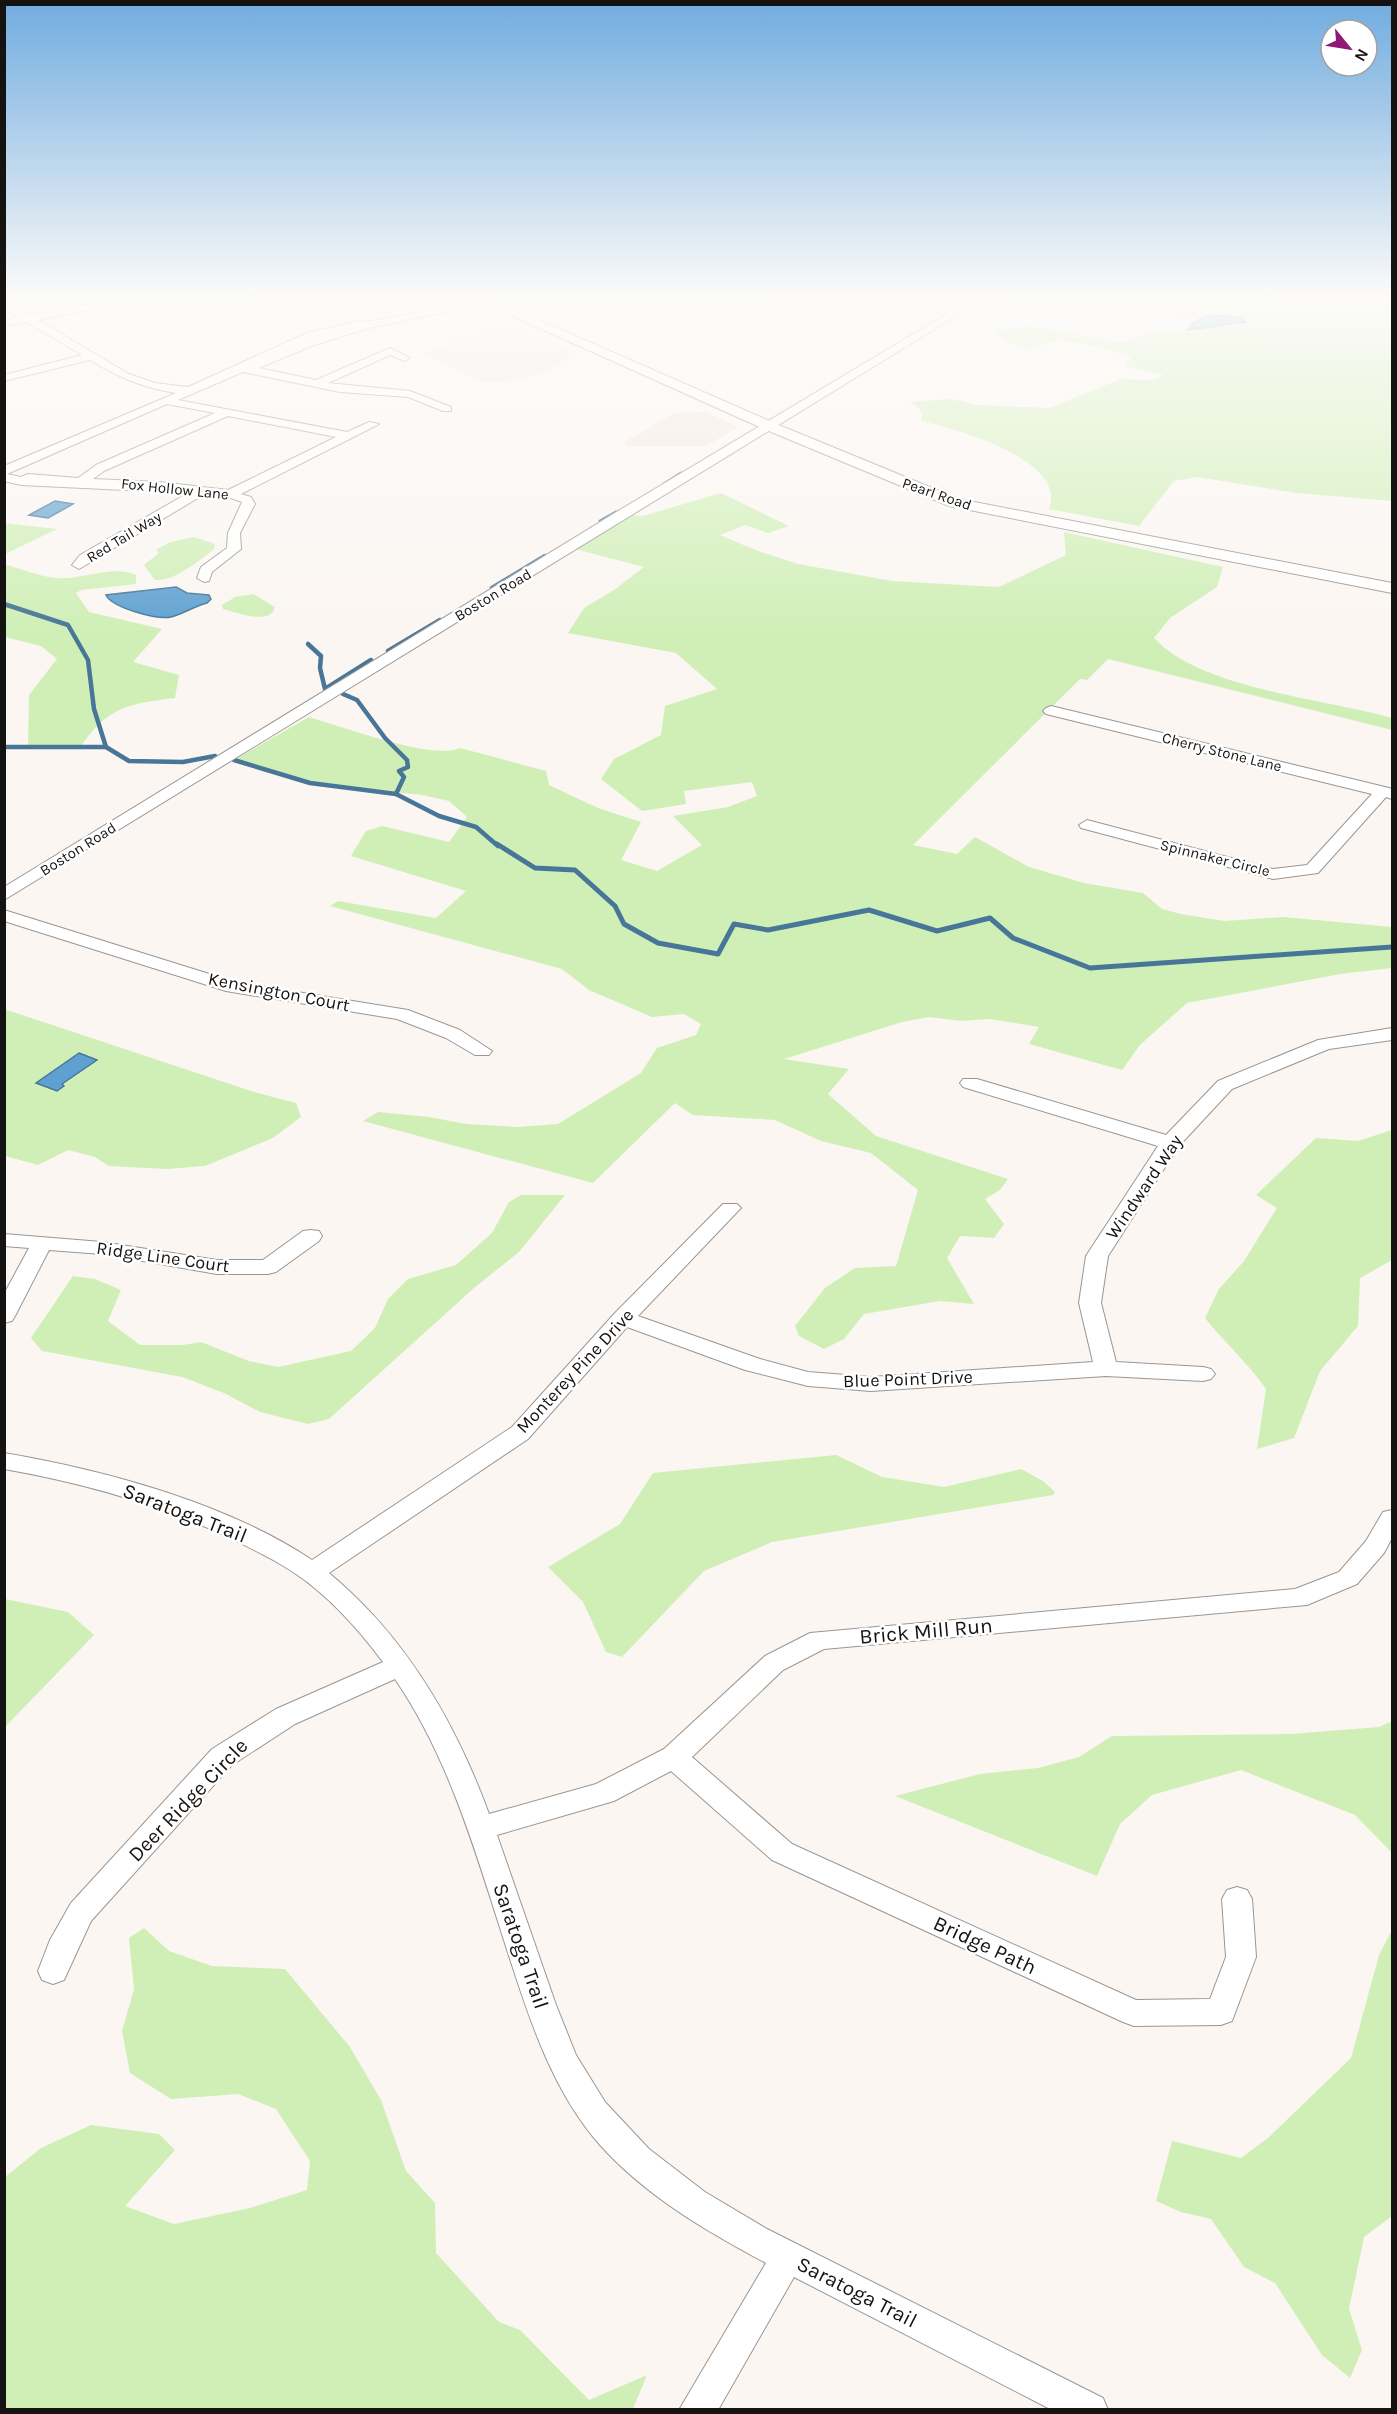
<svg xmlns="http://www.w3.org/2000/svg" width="1397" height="2414" font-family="Karla,sans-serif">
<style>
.built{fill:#f4e8e0}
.green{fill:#d0efb7}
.water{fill:#5ea1d1;stroke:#487698;stroke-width:1.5}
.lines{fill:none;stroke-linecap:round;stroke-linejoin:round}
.stream-far2{stroke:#487698;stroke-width:3}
.stream-far1{stroke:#487698;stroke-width:4.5}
.stream{stroke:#487698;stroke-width:5}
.minor-casing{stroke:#9b9693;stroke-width:2}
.major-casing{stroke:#9b9693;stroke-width:2}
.minor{fill:#fff;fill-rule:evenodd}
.major{fill:#fff;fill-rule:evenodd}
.labels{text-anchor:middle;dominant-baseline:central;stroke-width:5;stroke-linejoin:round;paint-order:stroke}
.far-street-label{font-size:15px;fill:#151312;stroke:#fff}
.street-label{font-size:18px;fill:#151312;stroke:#fff}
.near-street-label{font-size:21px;fill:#151312;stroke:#fff}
</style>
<rect width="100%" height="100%" fill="#fbf6f2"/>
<g class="built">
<polygon points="512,324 577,354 546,372 499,383 483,382 419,353 454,345 442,339"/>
<polygon points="706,412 738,427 706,446 628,446 624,442 674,413"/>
</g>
<g class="green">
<path d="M1126 297H1392V501L1296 493 1198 477 1174 481 1139 526 1049 509C1050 505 1052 499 1051 495 1048 455 954 428 921 421L922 412 911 402 952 399 977 405 1049 408 1121 379 1152 380 1165 375 1130 368 1125 365 1132 358C1115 352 1072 339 1054 341 1048 342 1043 346 1037 348 1023 352 1004 341 995 331L1027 326 1046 328 1122 343 1149 332 1235 326 1250 322 1245 316 1209 314 1201 318 1155 316 1125 309Z"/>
<path d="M721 493 789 526 768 533 745 525 720 535 758 551 798 564 892 581 999 587 1066 555 1064 532 1223 567 1217 587 1170 618 1154 638C1200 689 1327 699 1392 718V730L1108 659 1087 680 1080 679 913 845 957 854 975 837 1029 867 1084 883 1143 893 1162 909 1181 914 1224 921 1283 917 1392 927V968L1340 974 1187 1003 1140 1045 1122 1070 1029 1044 1039 1027 990 1019 961 1021 929 1017 902 1022 784 1059 849 1069 828 1094 876 1136 1008 1179 1000 1190 985 1199 1004 1224 994 1238 960 1236 947 1258 974 1304 940 1301 864 1314 844 1339 824 1349 799 1336 795 1326 825 1288 855 1268 896 1266 918 1190 871 1153 821 1141 775 1120 693 1115 675 1103 593 1183 363 1121 378 1112 429 1117 466 1124 519 1127 558 1124 641 1073 657 1048 696 1035 701 1024 684 1014 652 1017 589 990 562 969 330 906 338 901 436 918 466 891 351 856 366 831 382 826 449 842 467 817 449 801 422 795 310 783 234 760 309 717C341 726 433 761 460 748L546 771 549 785 598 808 641 822 621 860 657 871 702 845 673 816 728 807 757 796 752 782 684 791 686 804 642 811 601 779 614 759 661 735 665 706 717 689 676 653 568 633 584 608 614 590 644 567 575 549 631 515 643 516Z"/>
<polygon points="5,523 57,529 5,554"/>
<path d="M194 537 215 544 214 549C199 561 173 582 155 580L144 565 159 553 156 550 170 542Z"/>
<path d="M4 564C21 569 39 576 55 578 80 581 113 564 136 575V584L81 590 76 593 89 612 162 629 133 662 179 675 175 698C127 704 107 707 79 749H28L29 695 57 659 41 646 5 637Z"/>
<path d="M253 594 275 607C271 626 236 612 223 609L222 605 235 597Z"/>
<polygon points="4,1009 254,1092 296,1103 301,1117 273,1138 205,1166 166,1169 109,1166 95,1157 68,1150 38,1165 5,1156"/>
<path d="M1392 1130V1260L1360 1278 1358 1326 1320 1371 1294 1438 1257 1449 1266 1389C1248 1363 1225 1343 1205 1318L1219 1289 1244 1261 1277 1208 1256 1195 1316 1138 1358 1141Z"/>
<polygon points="521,1195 565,1195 519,1252 474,1288 329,1419 308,1424 260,1412 224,1393 182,1377 42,1351 31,1338 73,1276 95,1279 121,1290 108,1321 140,1345 183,1345 201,1342 249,1361 278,1367 351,1351 375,1328 388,1299 408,1279 456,1265 492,1233 509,1202"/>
<polygon points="836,1455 882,1477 944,1487 1021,1469 1043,1481 1055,1492 1053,1495 772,1542 704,1571 622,1657 606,1652 583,1602 548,1567 620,1524 653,1473"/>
<polygon points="5,1599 68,1612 94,1635 5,1727"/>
<polygon points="1392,1721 1392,1853 1355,1815 1241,1770 1152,1795 1120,1824 1097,1876 895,1796 980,1774 1038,1768 1079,1757 1112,1736 1290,1734 1379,1727"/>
<polygon points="144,1928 169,1951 212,1966 285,1969 350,2047 381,2100 406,2171 435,2203 436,2253 499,2322 520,2330 589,2400 647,2375 633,2409 5,2409 5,2177 41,2148 91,2125 159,2134 175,2150 125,2206 174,2224 250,2208 307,2190 310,2161 276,2109 238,2094 171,2099 130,2073 122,2031 134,1989 129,1938"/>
<polygon points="1392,1930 1392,2216 1364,2237 1349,2309 1362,2350 1350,2378 1322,2355 1275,2283 1244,2267 1211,2219 1181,2212 1156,2201 1172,2141 1241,2158 1268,2138 1351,2058 1379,1955"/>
</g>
<g class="water">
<polygon points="1208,315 1242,317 1246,322 1188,330 1192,323"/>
<polygon points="55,501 73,504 48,518 29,515"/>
<path d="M176 587 187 593 209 595 211 599 207 603C195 606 183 614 171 617 158 620 112 608 106 595Z"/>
<polygon points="79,1053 97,1060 62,1084 64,1086 57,1091 36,1083"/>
</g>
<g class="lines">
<g class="stream-far2">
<polyline points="664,484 681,473"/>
<polyline points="600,521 616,512"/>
</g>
<g class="stream-far1">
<polyline points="492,588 545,556"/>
<polyline points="4,604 68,625 88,660 94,709 106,747 129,761 183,762 215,756"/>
<polyline points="308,644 321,656 320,668 325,689 371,660"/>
<polyline points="388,651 440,620"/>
<polyline points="343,694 357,700 385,738 407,760 408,767 399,771 404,777 396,794"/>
<polyline points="4,747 106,747"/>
<polyline points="234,760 310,783 396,794 439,816 476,827 498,846"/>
</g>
<polyline class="stream" points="497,844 535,868 575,870 615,906 624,924 658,943 718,954 734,924 768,930 869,910 937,931 990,918 1013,938 1090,968 1392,947"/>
<defs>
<g id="minor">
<path d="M128 297H149L38 320 129 374 155 383 188 387 307 333 359 321 367 322 488 299 493 302 369 328 314 345 259 368 316 380 390 348 410 358 405 361 390 355 328 383 410 391 451 407V411H443L408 397 340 392 243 372 178 400 347 432 369 422 379 424 241 494 251 497 255 504 240 533 241 549 212 572 209 581 204 582 197 578 201 567 227 548 228 533 242 502 228 497 203 495 79 569 72 565 80 555 188 493 21 485 4 481V466L176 393C143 388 118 377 90 360L4 381V375L82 355 27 322 4 326V320L19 317 4 309V301L30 315ZM167 404 215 413 96 465 78 478 28 474 21 477 7 474ZM228 416 336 437 228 490 160 482 93 479 104 471Z"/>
<polygon points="975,297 987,297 4,900 4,887 623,508"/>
<polygon points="1051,706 1389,788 1392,789 1392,799 1386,797 1318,873 1273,879 1081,828 1079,825 1087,820 1273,869 1307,865 1372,794 1046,714 1043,711 1046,708"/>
<polygon points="4,910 235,982 408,1010 460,1030 492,1051 489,1055 475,1055 446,1038 397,1019 226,991 4,921"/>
<path d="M1392 1028V1040L1329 1049 1232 1089 1178 1147 1108 1256 1101 1303 1116 1362 1203 1367 1211 1369 1215 1374 1211 1379 1203 1381 1106 1376 871 1391 808 1386 745 1370 627 1327 528 1439 329 1573C406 1637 455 1721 489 1814L596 1784 664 1749 765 1656 810 1633 1295 1589 1339 1572 1366 1541 1383 1512 1392 1510V1538L1384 1553 1357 1584 1307 1605 824 1649 783 1670 692 1757 792 1844 1136 2000 1210 1999 1226 1957 1222 1899 1227 1890 1237 1887 1247 1890 1252 1899 1256 1957 1232 2021 1221 2025 1134 2026 1123 2022 772 1860 671 1771 614 1801 497 1835 556 2005 576 2055 605 2102 649 2149 705 2192 767 2229 1103 2398 1108 2410H1052L794 2277 718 2410H679L766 2263C706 2231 646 2196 600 2145 554 2093 531 2024 510 1959 479 1864 452 1762 395 1679L295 1724 232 1765 91 1921 64 1980 53 1984 42 1980 38 1971 50 1940 71 1903 212 1749 276 1709 383 1662C359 1630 330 1597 296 1574 276 1560 254 1550 232 1539 159 1504 84 1483 4 1469V1453C104 1470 227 1503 312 1560L512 1427 615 1313 723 1204H737L741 1208 737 1212 638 1316 760 1359 808 1372 871 1377 1093 1362 1079 1303 1086 1256 1158 1146 963 1087 960 1083 963 1079H977L1166 1135 1218 1081 1318 1040Z"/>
<polygon points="311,1230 319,1231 322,1236 319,1241 276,1272 268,1274 217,1274 102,1254 49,1250 15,1316 12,1321 4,1323 4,1294 29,1248 4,1246 4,1234 102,1242 217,1260 263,1260 303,1231"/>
</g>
<polygon id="major" points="470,297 487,297 774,423 959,499 1392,583 1392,593 949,506 764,429"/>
</defs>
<use href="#minor" class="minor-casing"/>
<use href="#major" class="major-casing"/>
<use href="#minor" class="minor"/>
<use href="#major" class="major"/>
</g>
<linearGradient id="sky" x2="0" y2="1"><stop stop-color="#71acdf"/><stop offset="0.47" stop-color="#fdfbf9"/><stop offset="1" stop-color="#fdfbf9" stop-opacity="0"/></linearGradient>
<rect width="1397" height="635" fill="url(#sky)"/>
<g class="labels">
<g class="far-street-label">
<text transform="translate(175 489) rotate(6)">Fox Hollow Lane</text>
<text transform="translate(937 494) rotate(19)">Pearl Road</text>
<text transform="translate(124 537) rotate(-31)">Red Tail Way</text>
<text transform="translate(493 595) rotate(-31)">Boston Road</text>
<text transform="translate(1222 752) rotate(14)">Cherry Stone Lane</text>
<text transform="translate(78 849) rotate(-32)">Boston Road</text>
<text transform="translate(1215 858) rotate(14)">Spinnaker Circle</text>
</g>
<g class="street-label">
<text transform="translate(279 992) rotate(11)">Kensington Court</text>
<text transform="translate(1144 1187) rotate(-56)">Windward Way</text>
<text transform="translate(163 1257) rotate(8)">Ridge Line Court</text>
<text transform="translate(575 1371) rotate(-47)">Monterey Pine Drive</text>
<text transform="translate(908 1379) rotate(-2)">Blue Point Drive</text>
</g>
<g class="near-street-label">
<text transform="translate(185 1513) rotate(21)">Saratoga Trail</text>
<text transform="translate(926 1631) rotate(-5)">Brick Mill Run</text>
<text transform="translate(188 1800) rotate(-46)">Deer Ridge Circle</text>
<text transform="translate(985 1945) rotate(25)">Bridge Path</text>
<text transform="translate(521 1946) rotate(71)">Saratoga Trail</text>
<text transform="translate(857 2292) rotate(27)">Saratoga Trail</text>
</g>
</g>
<rect width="1397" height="2414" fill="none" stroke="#151312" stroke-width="12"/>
<g transform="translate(1349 48) rotate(120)"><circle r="28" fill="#ffffff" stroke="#a1a1a0" stroke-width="1.5"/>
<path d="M0-4.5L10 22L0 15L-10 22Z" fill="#911876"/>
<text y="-9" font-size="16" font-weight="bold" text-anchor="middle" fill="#151312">N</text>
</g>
</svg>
